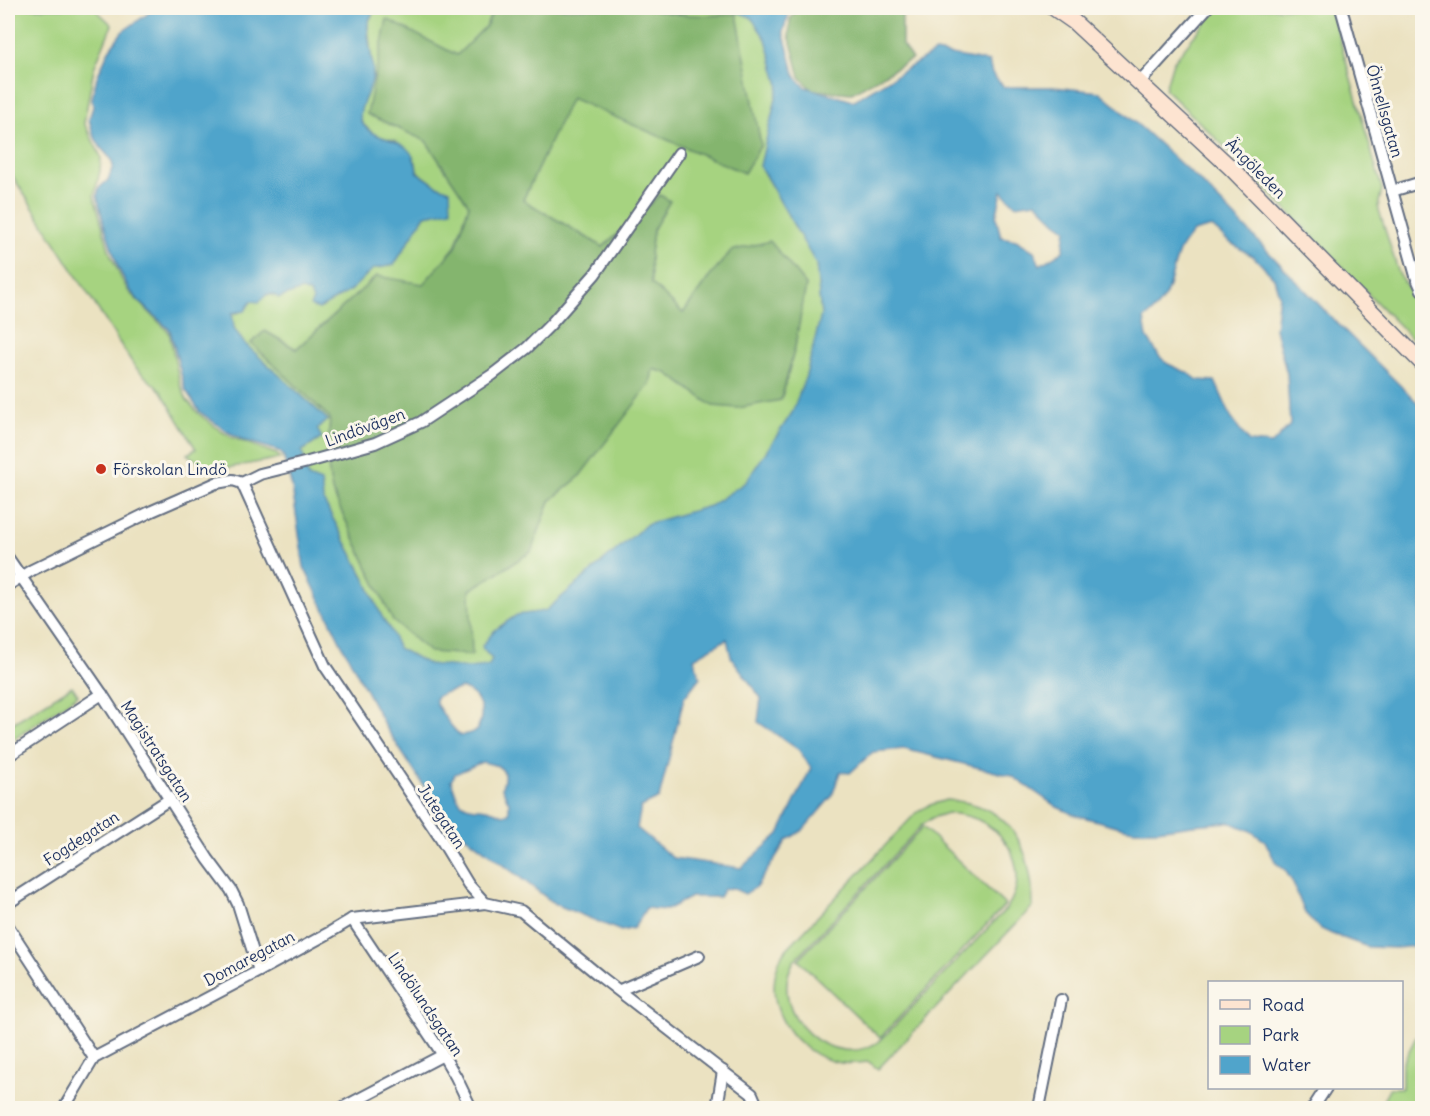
<svg xmlns="http://www.w3.org/2000/svg" width="1430" height="1116" font-family="Delius,sans-serif">
<style>
.green{fill:#a6d380;stroke:#60816f;stroke-width:1.5;fill-rule:evenodd}
.forest{fill:#84b56e;stroke:#507266;stroke-width:1.5}
.water{fill:#50a4cb;stroke:#366a94;stroke-width:1.5;fill-rule:evenodd}
.lines{fill:none;stroke-linecap:round;stroke-linejoin:round}
.minor-casing{stroke:#646e81;stroke-width:14}
.secondary-casing{stroke:#646e81;stroke-width:18}
.minor{stroke:#fff;stroke-width:10}
.secondary{stroke:#fde4d1;stroke-width:15}
.poi-dot{fill:#c8321e;stroke:#fbf7ec;stroke-width:2}
.labels{text-anchor:middle;dominant-baseline:central;stroke-width:6;stroke-linejoin:round;paint-order:stroke}
.street-label{font-size:16px;fill:#1b2f5e;stroke:#fbf7ec}
.poi-label{font-size:16px;fill:#1b2f5e;stroke:#fbf7ec;text-anchor:start}
</style>
<rect width="100%" height="100%" fill="#fbf7ec"/>
<filter id="ink" filterUnits="userSpaceOnUse"><feTurbulence type="fractalNoise" baseFrequency=".0167" numOctaves="2"/><feDisplacementMap in="SourceGraphic" scale="12" xChannelSelector="R" yChannelSelector="G"/><feConvolveMatrix kernelMatrix="1 2 1 2 8 2 1 2 1" color-interpolation-filters="sRGB"/></filter>
<filter id="wash" filterUnits="userSpaceOnUse"><feTurbulence type="fractalNoise" baseFrequency=".008" numOctaves="4" result="noise"/><feDisplacementMap in="SourceGraphic" scale="24" xChannelSelector="R" yChannelSelector="G"/><feGaussianBlur stdDeviation="1.35" result="paint"/><feColorMatrix in="noise" values="0 0 0 0 0 0 0 0 0 0 0 0 0 0 0 0 0 1.4 0 .05"/><feComposite in="paint" operator="in"/></filter>
<g filter="url(#wash)">
<rect width="100%" height="100%" fill="#ebe2c1"/>
<g class="green">
<polygon points="8,8 94,8 112,25 94,68 84,123 101,157 100,171 94,196 110,253 121,278 129,292 169,332 180,384 187,400 199,414 221,431 231,437 276,454 281,458 211,471 187,454 196,449 161,391 135,367 8,169"/>
<path d="M376 8H436L457 12 467 8H494L486 26 457 56 367 114 426 141 469 205 455 247 423 285 377 276 296 349 265 331 251 343 330 418 327 460 332 491 393 621 470 590 531 552 550 501 579 477 653 369 667 373 713 406 781 400 795 347 806 285 731 251 707 280 683 314 651 283 650 254 653 230 669 202 660 195 603 247 523 200 570 98 737 14C711 17 674 16 649 8H727L751 17 766 39 779 85 760 167 816 263 821 315 806 376 792 413 746 482 710 506 647 524 545 612 517 615 506 622 495 630 483 649 492 659 489 666 469 668 428 664 398 648 391 631 382 617 364 576 323 500 321 482 308 477 302 451 322 438 317 429 328 420 243 342 234 328 232 313H238C249 303 264 288 279 298L302 289 310 292 319 309 350 291 373 268 394 265 425 215 442 212 450 190 436 185 417 171 416 162 396 141 375 135 362 123 359 114 373 78 368 23Z"/>
<polygon points="1217,8 1331,8 1382,189 1378,207 1399,274 1422,310 1422,349 1230,152 1165,89 1173,62"/>
<polygon points="72,686 78,695 8,743 8,726"/>
<path d="M946 800C1011 803 1032 847 1033 906L878 1069 869 1062C856 1063 844 1065 832 1061 786 1047 759 996 783 953L915 814 927 806ZM947 813C960 814 973 816 984 823 1015 841 1028 879 1006 909L882 1039C834 1077 764 1012 794 961L922 825 932 818Z"/>
<polygon points="923,827 1005,905 880,1038 798,960"/>
<polygon points="1422,1025 1422,1108 1379,1108 1390,1088 1402,1088 1402,1065"/>
</g>
<g class="forest">
<path d="M494 8H649C674 16 711 17 737 14L761 145 744 173 571 98 523 200 603 247 660 195 670 201 653 230 650 254 651 283 683 313 707 280 731 251 770 241 806 285 795 347 781 400 738 408 713 406 667 373 653 369 650 384 579 477 550 501 531 552 470 590 472 655 430 652 393 621 332 491 327 460 330 418 251 343 265 331 296 349 377 276 423 284 456 247 469 205 426 141 367 114 387 19 457 55 486 26Z"/>
<polygon points="799,8 904,8 902,14 902,45 912,59 852,93 812,90 800,77 789,35 790,19"/>
</g>
<path class="water" d="M156 8H375C373 13 369 19 368 24 366 41 376 64 372 80 370 92 355 112 362 123 378 147 413 131 417 172L436 185 450 190 451 210 425 215 394 265 373 269 350 291 319 309 310 306 313 300 310 293 302 290 279 298 273 294H267L259 302 251 301 245 311 232 313 234 328 243 342 328 420 317 429 322 438 302 451 308 477 321 482 323 500 364 577 382 617 391 631 398 648 428 664 469 668 489 666 492 659 483 649 482 646 495 630 517 615 545 611 647 524 710 506 746 482 792 413 806 376 821 315 816 264 760 166 779 85 766 39 751 17 727 8H791L783 31 795 76 805 87 853 101 935 52 989 62 992 74 1004 87H1054L1100 92 1145 131 1203 184 1331 317 1422 407V945L1397 948 1368 947 1332 934 1319 928 1305 913 1292 881 1285 870 1276 863 1265 841 1249 830 1229 822 1193 825 1157 830H1134L1124 828 1075 815 1057 807 1012 776 904 749 873 752 850 773 840 772 832 796 803 830 787 840 757 886 745 894 732 888 724 889 719 897H691L666 910 646 908 634 928 621 931 555 904 447 822 385 726 341 643 304 567 292 487 283 455 279 451 243 440 228 432 200 412 185 389 170 330 139 301 129 289 118 267 104 224 97 196 99 188 108 180 113 166 111 159 101 148 93 134 89 119 93 107 92 99 97 77 109 50 122 32ZM1002 191 1015 205 1036 202 1056 222 1066 229 1063 251 1040 265 1034 251 1016 240 1001 237 996 217ZM1212 227 1229 242 1254 257 1274 278 1279 295 1275 329 1287 374 1290 425 1272 444 1249 442 1232 419 1215 381 1198 380 1188 373 1168 364 1159 356 1147 337 1144 319C1174 296 1167 283 1179 252 1182 245 1188 238 1193 232ZM727 639 731 657 761 698 758 722 799 750 811 768 779 834 741 868 673 858 637 828 641 807 659 798 684 698 700 677 694 658ZM462 688C482 695 486 714 476 731L461 736C450 727 444 715 436 704V697L444 693ZM482 762C491 764 506 765 504 778 504 782 502 785 502 788L509 803V813L503 815C499 813 494 811 490 810 478 806 466 811 458 799 455 794 454 787 451 781L455 774Z"/>
</g>
<g filter="url(#ink)">
<g class="lines">
<defs>
<g id="minor">
<polyline points="1341,8 1416,276 1422,290"/>
<polyline points="1140,82 1207,8"/>
<polyline points="1392,191 1422,182"/>
<polyline points="242,483 325,666 439,836 468,884 485,903 521,911 601,977 752,1094 758,1108"/>
<polyline points="8,558 102,694 208,859 231,890 238,904 259,971"/>
<polyline points="8,585 32,570 152,511 207,487 216,483 233,480 242,483 260,474 308,462 375,443 421,422 492,375 527,348 550,325 595,274 679,153"/>
<polyline points="8,756 102,694"/>
<polyline points="8,903 170,799"/>
<polyline points="352,919 443,1055 456,1077 471,1108"/>
<polyline points="8,926 94,1058"/>
<polyline points="620,990 699,956"/>
<polyline points="64,1108 94,1058 259,971 327,934 352,919 485,903"/>
<polyline points="342,1108 443,1055"/>
<polyline points="717,1108 723,1071"/>
<polyline points="1039,1108 1061,1000"/>
<polyline points="1313,1108 1326,1088"/>
</g>
<g id="secondary">
<polyline points="1054,8 1074,22 1231,168 1422,363"/>
<polyline points="757,1108 759,1108"/>
</g>
</defs>
<use href="#minor" class="minor-casing"/>
<use href="#secondary" class="secondary-casing"/>
<use href="#minor" class="minor"/>
<use href="#secondary" class="secondary"/>
</g>
</g>
<circle class="poi-dot" cx="101" cy="469" r="6"/>
<g class="labels">
<g class="street-label">
<text transform="translate(1385 111) rotate(74)">Öhnellsgatan</text>
<text transform="translate(1256 168) rotate(45)">Ängöleden</text>
<text transform="translate(365 427) rotate(-20)">Lindövägen</text>
<text transform="translate(157 751) rotate(57)">Magistratsgatan</text>
<text transform="translate(442 816) rotate(57)">Jutegatan</text>
<text transform="translate(81 838) rotate(-33)">Fogdegatan</text>
<text transform="translate(249 958) rotate(-28)">Domaregatan</text>
<text transform="translate(426 1004) rotate(56)">Lindölundsgatan</text>
</g>
<g class="poi-label">
<text x="113" y="469">Förskolan Lindö</text>
</g>
</g>
<rect width="1430" height="1116" fill="none" stroke="#fbf7ec" stroke-width="30"/>
<rect x="1208" y="981" width="195" height="108" fill="#fbf7ec" stroke="#a1a7b3" stroke-width="1.5"/>
<rect x="1220" y="1000" width="30" height="9" fill="#fde4d1" stroke="#a1a7b3" stroke-width="1.5"/>
<text x="1262" y="1011" font-size="18" fill="#1b2f5e">Road</text>
<rect x="1220" y="1026" width="30" height="18" fill="#a6d380" stroke="#a1a7b3" stroke-width="1.5"/>
<text x="1262" y="1041" font-size="18" fill="#1b2f5e">Park</text>
<rect x="1220" y="1056" width="30" height="18" fill="#50a4cb" stroke="#a1a7b3" stroke-width="1.5"/>
<text x="1262" y="1071" font-size="18" fill="#1b2f5e">Water</text>
</svg>
